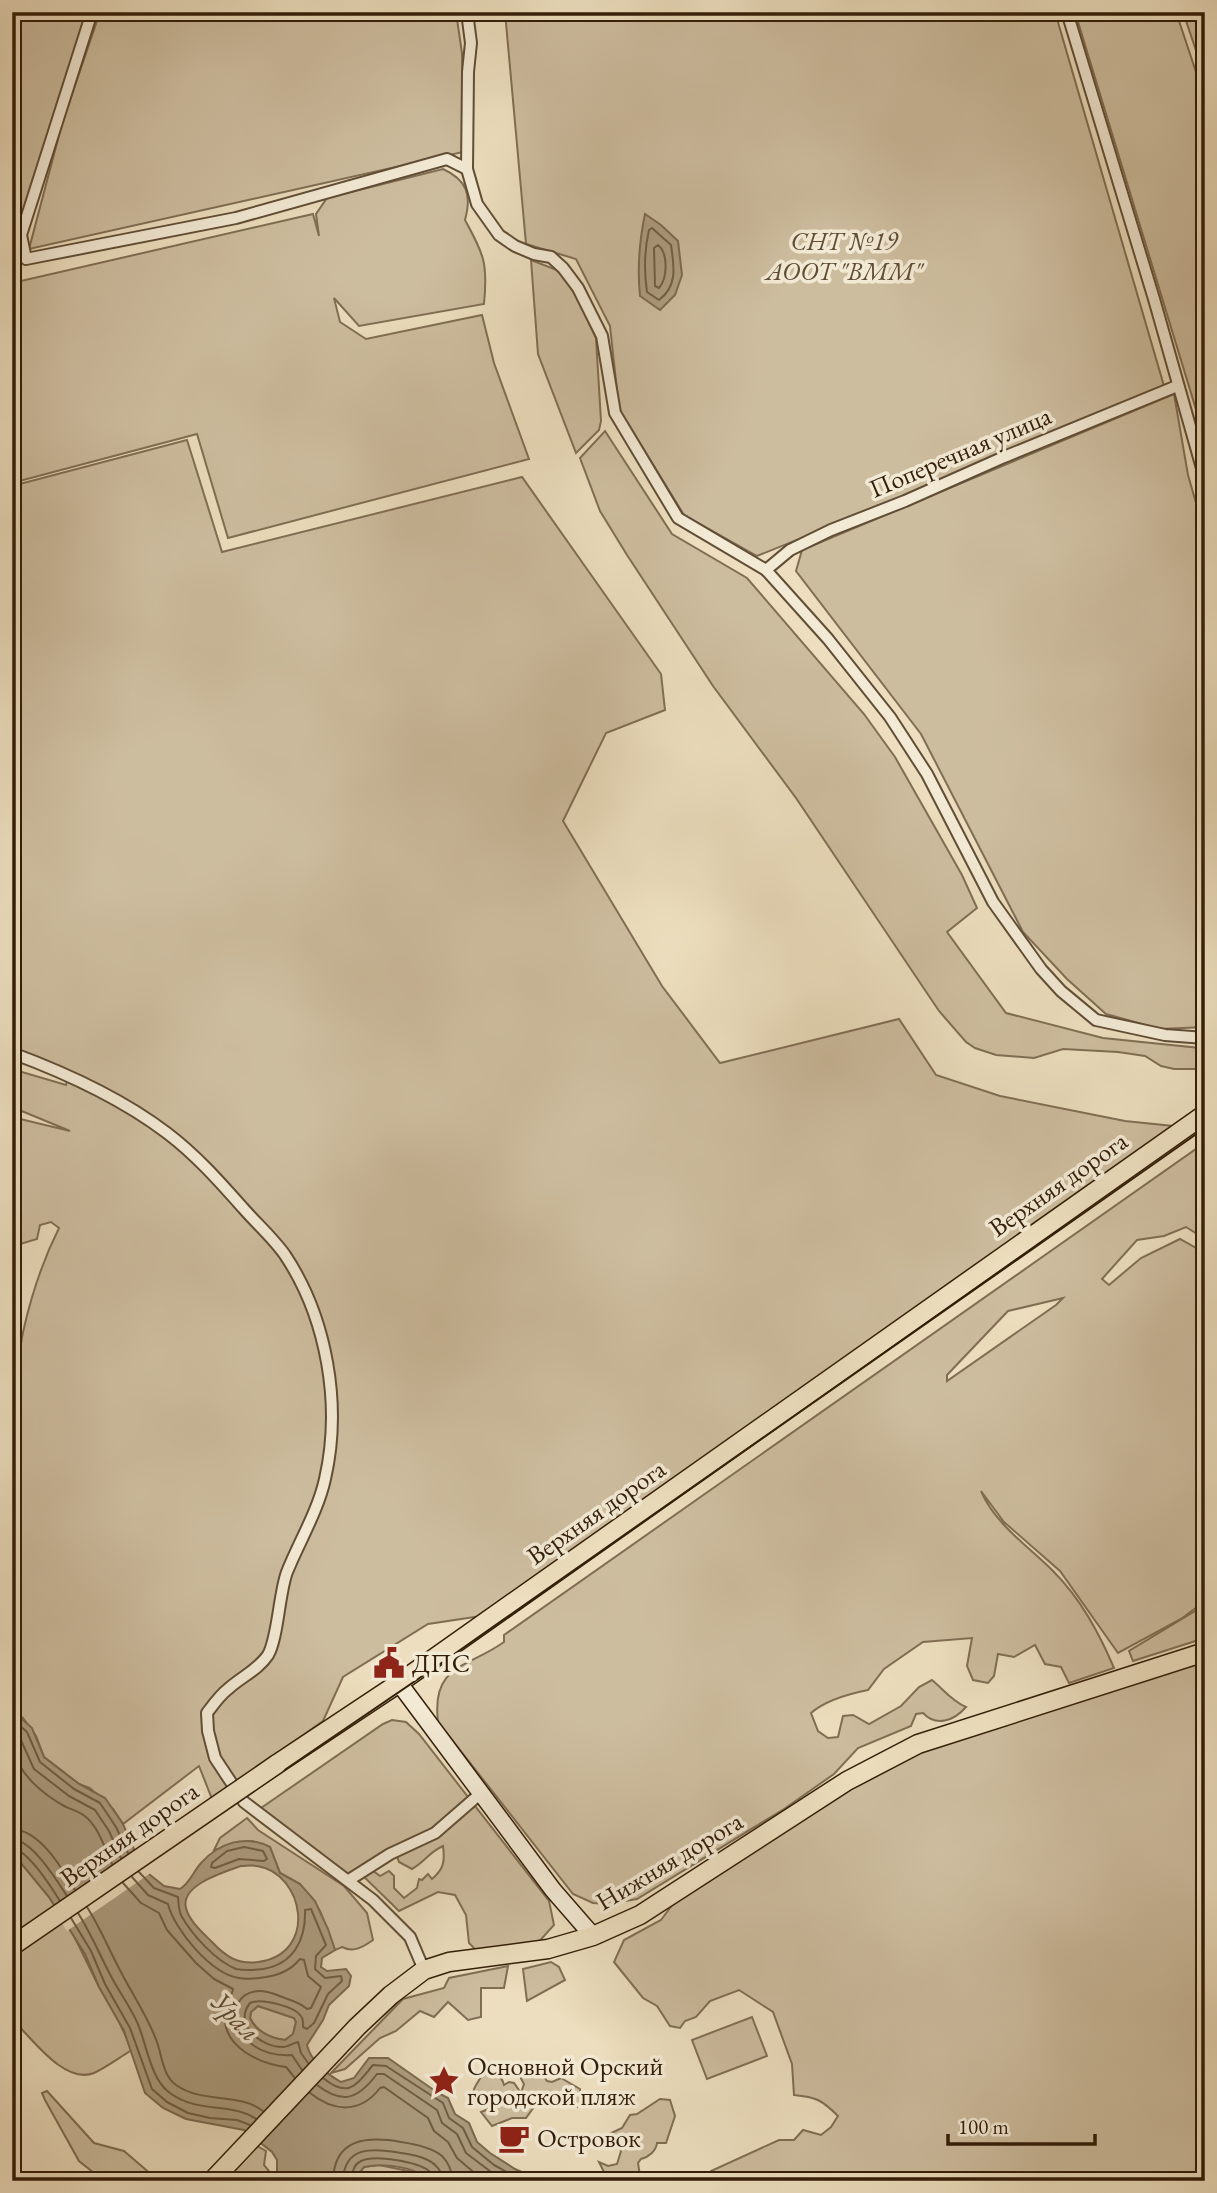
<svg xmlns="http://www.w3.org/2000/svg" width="1217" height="2193" font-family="'EB Garamond',serif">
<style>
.green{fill:#cdbd9f;stroke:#806e54;stroke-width:2;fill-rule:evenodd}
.water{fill:#ad9d80;stroke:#7c6a50;stroke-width:2;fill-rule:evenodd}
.pier{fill:#ecdebe}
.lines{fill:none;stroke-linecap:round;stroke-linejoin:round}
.shore{stroke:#705e44;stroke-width:2}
.street-casing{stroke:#614e36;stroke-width:14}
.secondary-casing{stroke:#331e08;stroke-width:19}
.primary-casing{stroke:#331e08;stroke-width:21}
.street{stroke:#f3ead5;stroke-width:10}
.secondary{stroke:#f3ead5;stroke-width:16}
.primary{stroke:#ecdebe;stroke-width:18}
.tram{stroke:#331e08;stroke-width:2}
.primary-bridge-casing{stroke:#331e08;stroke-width:21;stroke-linecap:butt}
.primary-bridge{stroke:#ecdebe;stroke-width:18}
.labels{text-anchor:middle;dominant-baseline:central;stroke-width:7;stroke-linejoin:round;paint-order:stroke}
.park-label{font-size:26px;font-style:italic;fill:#614e35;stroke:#f3ead5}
.street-label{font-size:26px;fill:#331e08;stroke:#f3ead5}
.poi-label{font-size:26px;fill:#331e08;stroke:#f3ead5;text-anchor:start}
.water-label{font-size:28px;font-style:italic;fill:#5e4a32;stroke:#f3ead5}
</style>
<rect width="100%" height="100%" fill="#ecdebe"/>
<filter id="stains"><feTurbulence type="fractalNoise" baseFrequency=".00286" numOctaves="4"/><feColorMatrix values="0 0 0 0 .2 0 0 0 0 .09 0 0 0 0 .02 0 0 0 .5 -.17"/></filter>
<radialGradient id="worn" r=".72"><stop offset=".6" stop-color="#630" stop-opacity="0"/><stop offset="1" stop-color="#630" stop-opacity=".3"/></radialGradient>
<g class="green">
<polygon points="12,12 89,12 12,253"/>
<polygon points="100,12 456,12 462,53 463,152 29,249 62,124"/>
<polygon points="505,12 1055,12 1164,386 898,499 757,556 684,515 619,409 610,326 576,259 526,244"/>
<polygon points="1075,12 1176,12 1205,99 1205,439"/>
<polygon points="1183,12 1205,12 1205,77"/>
<path d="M443 169C467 180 472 195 465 220 484 255 488 263 484 304L359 326 334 298 340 322 366 339 482 315 494 363 529 459 228 538 197 434 12 483V283L313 214 319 236 316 214 327 198Z"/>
<polygon points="531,260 562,272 569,279 596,338 601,421 599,430 576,453 538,354"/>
<polygon points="1174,394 1188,475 1205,534 1205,1027 1160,1029 1106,1014 1067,979 1023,932 921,734 796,571 802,550"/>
<polygon points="605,431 672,534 747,578 864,714 895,757 962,875 977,908 947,932 1006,1013 1103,1038 1200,1048 1205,1059 1205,1069 1174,1069 1161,1066 1145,1056 1118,1052 1063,1049 1034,1058 996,1055 975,1048 966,1042 939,1011 796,798 713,686 627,555 600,511 580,458"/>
<path d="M187 440 222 552 522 477 661 674 665 710 606 733 563 821 662 986 720 1063 899 1019 936 1075 1000 1096 1125 1121 1183 1127 481 1616 428 1624 343 1677 323 1721 212 1799 199 1766 123 1824 113 1809 90 1788 79 1784 44 1757 36 1736 23 1718 12 1710V1387C18 1376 20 1343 24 1328 32 1293 43 1260 59 1228L51 1222 40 1225 37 1239 20 1244 15 1253H12V1117L70 1131 12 1107V1069L66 1085 68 1076 12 1055V486Z"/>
<path d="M1196 1149 1205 1153V1239L1186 1227 1164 1236 1137 1240 1102 1279 1109 1285 1141 1258 1180 1239 1205 1253V1601L1181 1619 1118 1653 1060 1571 1004 1522 981 1491C995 1524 1029 1547 1053 1571 1081 1599 1099 1633 1114 1668L1069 1683 1061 1667 1045 1664 1035 1645 1014 1657 998 1654 994 1676 988 1683 973 1680 967 1666 972 1638 923 1642 884 1669 868 1690C848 1694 826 1700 811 1713L818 1731 828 1738 838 1737 843 1716 853 1715 869 1724 901 1706 919 1687 932 1680C944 1690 952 1701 966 1707 954 1721 936 1727 923 1713L916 1714 911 1726 858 1748 834 1774 784 1809 637 1899 608 1904 593 1903 573 1894 438 1722C431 1664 468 1668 504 1642V1635ZM1063 1298 1056 1305 947 1381V1375L1008 1311Z"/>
<polygon points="1205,1605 1205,1638 1133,1661 1129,1651"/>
<path d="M1205 1660V2181H714L711 2171 779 2140H794L803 2130 821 2135 831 2127 838 2116C822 2100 816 2097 794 2095L792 2064 773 2012 739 1990 710 2001 696 2017 685 2021 680 2028 670 2026 657 2006 643 1998 614 1962 624 1940 661 1920 679 1896 851 1788 921 1751Z"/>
<path d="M392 1720 406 1722 419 1734 549 1901 554 1925 535 1946 492 1952 475 1949 469 1943 466 1915 455 1895 438 1892 399 1911 363 1876 372 1870 380 1876 389 1871 394 1876V1888L404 1898 417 1888 419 1879 422 1880 428 1874 432 1879C444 1869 445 1861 443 1846 429 1852 425 1862 412 1869L399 1862 394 1848 347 1874 269 1820 261 1808 383 1724Z"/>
<path d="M247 1818 258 1830 344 1886 367 1913 373 1940C363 1947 354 1953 342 1947L335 1950 320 1911 300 1884 280 1873 270 1847 252 1841 214 1850 220 1838Z"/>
<path d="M12 1852 49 1897 74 1936 99 1987 111 2004 132 2050C120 2057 107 2067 94 2073 64 2085 31 2037 12 2019Z"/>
<polygon points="551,1962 559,1967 565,1980 527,2001 523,1969"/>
<polygon points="508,1966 504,1988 481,1988 481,2017 468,2020 448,2002 434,2017 420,2011 396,2031 380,2038 345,2069 331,2073 403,1999 444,1988 449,1978"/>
<path d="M258 2006 294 2018 296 2022 293 2034 285 2040C270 2038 257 2032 250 2018L251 2012Z"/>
<polygon points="752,2017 767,2056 707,2079 692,2040"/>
<path d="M520 2065 527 2068 543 2066 549 2071 544 2076 547 2081 552 2082 561 2078 580 2089 581 2102 577 2107 551 2098 534 2107 526 2118H512L492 2126 481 2112 494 2107 492 2100 479 2104C469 2088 475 2089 482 2075 493 2073 501 2073 504 2085L509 2082 514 2083 521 2093 524 2084 517 2071Z"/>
<polygon points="47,2091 94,2143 124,2151 152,2175 154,2181 104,2181 79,2161 45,2100 42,2093"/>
<path d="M660 2099 670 2100 675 2116 666 2143H657C656 2151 649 2157 641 2159L638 2163 640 2176 634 2179 607 2178 599 2162 608 2166 617 2164 621 2151 618 2145 605 2142V2136L622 2128 630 2115 637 2114Z"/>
<polygon points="257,2146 266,2151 264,2165 277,2181 225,2181"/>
<polygon points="379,2165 418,2173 429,2181 359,2181 359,2173 364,2167"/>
</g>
<g class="water">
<path d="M645 214 661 225 678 241 682 275 675 295 660 310 640 296C637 267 639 243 645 214Z"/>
<path d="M12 1710 32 1728 44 1757 79 1784 105 1798 123 1824 139 1861 149 1874 164 1886 180 1889C190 1883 193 1872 201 1863 219 1843 245 1834 270 1847L280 1873 300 1884 315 1901 328 1929 335 1950 322 1958 321 1967 327 1971 346 1969 351 1976 349 1986 329 2005 323 2020 307 2045C311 2062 327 2074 341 2082L354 2078 369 2058H388L438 2093 448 2098 455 2114 469 2123 477 2142 490 2153 515 2169 542 2181H429C416 2166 382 2163 364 2167L359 2173V2181H277V2160L272 2152 244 2130 186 2119 163 2108 145 2093 124 2031 99 1987 85 1954 49 1897 12 1852ZM241 1866C246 1866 252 1865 257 1866 304 1873 319 1954 258 1962 238 1965 225 1956 212 1942 203 1933 189 1921 186 1908 180 1885 224 1872 241 1866ZM258 2006 294 2018 296 2022 293 2034 285 2040C270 2038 257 2032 250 2018L251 2012Z"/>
</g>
<polygon class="pier" points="143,1859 152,1872 67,1931 54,1911"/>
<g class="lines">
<g class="shore">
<path d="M652 228 671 245C674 266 678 286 659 300L647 292C644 271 644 251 649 230Z"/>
<path d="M658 245C669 254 667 279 659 288L655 286 654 248Z"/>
<polyline points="12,1719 27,1732 40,1762 74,1789 100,1803 116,1827 128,1853"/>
<polyline points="12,1730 20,1738 34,1769 69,1796 95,1810 109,1831 121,1858"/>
<path d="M12 1748C19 1774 42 1794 66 1807 73 1810 80 1812 86 1817 99 1828 105 1849 112 1864"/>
<path d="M12 1829C40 1830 62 1868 75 1890"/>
<path d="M12 1839C32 1840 56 1879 67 1896"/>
<polygon points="244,1847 263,1851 267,1859 264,1861 239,1859 215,1868 211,1867 212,1863 227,1851"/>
<path d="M12 1848C28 1850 51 1887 60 1901"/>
<path d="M139 1872 154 1888 178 1897C179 1904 178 1910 182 1917 193 1936 216 1961 236 1969 245 1971 255 1970 263 1969 294 1964 306 1939 305 1910L311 1909 326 1945 316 1956 315 1969 325 1978 341 1976 342 1981 328 1994 314 2023 307 2029 303 2027C303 2022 304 2020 301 2016 294 2006 261 1998 250 2003 233 2024 260 2047 283 2047 288 2047 293 2043 298 2042L301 2053 308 2063"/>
<path d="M132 1877 148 1895 168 1904C174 1929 211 1974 239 1978 247 1980 257 1978 266 1977 280 1975 291 1970 300 1959L304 1960 308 1976 321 1987 311 2008 307 2009C298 2001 288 2000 277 1995 219 1972 221 2059 292 2055L302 2070"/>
<path d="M123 1883 141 1903 159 1913 167 1930 196 1963 214 1979 233 1989C232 1997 225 2004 225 2014 222 2047 260 2064 286 2067L295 2078"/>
<path d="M87 1907C101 1929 110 1952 122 1974 134 1997 148 2017 157 2042 162 2056 163 2076 176 2085 203 2104 238 2092 263 2111"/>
<path d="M78 1913C92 1935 101 1958 113 1980 121 1994 130 2007 137 2022 147 2044 150 2079 170 2093 198 2114 232 2102 256 2119"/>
<polyline points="71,1918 91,1951 105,1984 130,2028 152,2089 167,2102 188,2113 210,2118 237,2120 250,2125"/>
<path d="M323 2078C349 2099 356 2085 373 2065L386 2066 443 2103 449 2118 463 2128 472 2147 494 2165 523 2181"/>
<path d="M317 2085C343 2105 358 2099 377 2074H384L437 2110 442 2123 457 2134 466 2153 503 2181"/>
<path d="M310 2093C334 2112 360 2114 380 2088L384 2087 428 2118 434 2131 448 2142 457 2158 484 2181"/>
<path d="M333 2181C334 2138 367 2136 401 2142 415 2144 431 2147 442 2156 449 2163 452 2171 453 2181"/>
<path d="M343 2181C344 2145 374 2148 401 2153 413 2155 428 2157 436 2166 441 2170 442 2175 442 2181"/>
<path d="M352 2181C352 2173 353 2165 361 2161 374 2154 418 2162 429 2171 434 2175 433 2175 433 2181"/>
</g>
<defs>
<g id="street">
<polyline points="92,12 21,235 26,259 236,218 447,159 467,169"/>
<polyline points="467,12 471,43 468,72 467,169 477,204 499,235 515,246 534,254 551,257 563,268 578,288 602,336 615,413 678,518 766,570 828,639 890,717 927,774 993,902 1041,969 1061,991 1096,1020 1165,1035 1205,1038"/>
<polyline points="1067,12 1154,299 1205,479"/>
<polyline points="766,570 790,550 831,530 905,501 1004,457 1177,386"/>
<path d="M12 1053C66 1073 121 1098 167 1133 196 1155 219 1181 243 1208 256 1223 273 1238 285 1255 327 1318 342 1405 325 1479 318 1511 299 1542 287 1572 279 1593 278 1638 268 1655 258 1670 241 1677 228 1689 220 1695 213 1705 207 1713L208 1731 215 1758 244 1802 373 1900 410 1937 424 1970"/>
<polyline points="349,1880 390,1854 435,1833 481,1793"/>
</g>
<polyline id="secondary" points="399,1683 553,1890 593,1936"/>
<g id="primary">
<polyline points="277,1764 399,1683 1205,1114"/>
<polyline points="212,2181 357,2027 391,1995 424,1970 449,1962 548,1949 593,1936 640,1915 847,1781 918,1744 1205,1652"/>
</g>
</defs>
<use href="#street" class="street-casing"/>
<use href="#secondary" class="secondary-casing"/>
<use href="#primary" class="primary-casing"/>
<use href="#street" class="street"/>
<use href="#secondary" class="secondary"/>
<use href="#primary" class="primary"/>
<polyline class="tram" points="12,1956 443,1662 1205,1128"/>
<defs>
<polyline id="primary-bridge" points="12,1946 277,1764"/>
</defs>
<use href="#primary-bridge" class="primary-bridge-casing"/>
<use href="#primary-bridge" class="primary-bridge"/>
</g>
<defs>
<symbol id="civic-bare" viewBox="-9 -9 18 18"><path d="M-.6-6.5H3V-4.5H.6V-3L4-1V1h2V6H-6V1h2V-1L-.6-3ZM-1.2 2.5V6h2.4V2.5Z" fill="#8f2418" stroke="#f3ead5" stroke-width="2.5" paint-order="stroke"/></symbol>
<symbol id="sight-bare" viewBox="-9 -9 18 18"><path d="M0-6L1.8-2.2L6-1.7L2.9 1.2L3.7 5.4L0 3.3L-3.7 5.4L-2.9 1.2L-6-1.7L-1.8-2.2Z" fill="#8f2418" stroke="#f3ead5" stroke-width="2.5" paint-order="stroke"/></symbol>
<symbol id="cafe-bare" viewBox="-9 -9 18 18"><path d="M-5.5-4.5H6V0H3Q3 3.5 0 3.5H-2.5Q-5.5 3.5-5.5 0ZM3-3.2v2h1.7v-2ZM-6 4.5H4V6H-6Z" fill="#8f2418" stroke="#f3ead5" stroke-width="2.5" paint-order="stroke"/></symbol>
</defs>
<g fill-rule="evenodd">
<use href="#civic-bare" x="367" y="1641" width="44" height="44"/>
<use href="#sight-bare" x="422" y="2059" width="44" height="44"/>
<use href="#cafe-bare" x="492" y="2116" width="44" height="44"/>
</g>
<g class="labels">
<g class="park-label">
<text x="844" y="241">СНТ №19<tspan x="844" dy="30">АООТ "ВММ"</tspan></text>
</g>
<g class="street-label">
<text transform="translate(960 452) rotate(-23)">Поперечная улица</text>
<text transform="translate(1058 1184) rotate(-35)">Верхняя дорога</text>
<text transform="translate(596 1512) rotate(-35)">Верхняя дорога</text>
<text transform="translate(129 1834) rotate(-35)">Верхняя дорога</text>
<text transform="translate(669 1861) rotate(-31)">Нижняя дорога</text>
</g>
<g class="poi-label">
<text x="412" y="1663">ДПС</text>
<text x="467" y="2066">Основной Орский<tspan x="467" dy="30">городской пляж</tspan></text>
<text x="537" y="2138">Островок</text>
</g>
<g class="water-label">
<text transform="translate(236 2016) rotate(46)">Урал</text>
</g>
</g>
<rect width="1217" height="2193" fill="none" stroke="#ecdebe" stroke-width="42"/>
<rect x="14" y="14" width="1189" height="2165" fill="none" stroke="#331e08" stroke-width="3.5"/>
<rect x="21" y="21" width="1175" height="2151" fill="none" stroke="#331e08" stroke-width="2"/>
<path d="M948 2134v10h147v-10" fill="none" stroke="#331e08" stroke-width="3.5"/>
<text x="958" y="2134" font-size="21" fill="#331e08" stroke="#f3ead5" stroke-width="5" paint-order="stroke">100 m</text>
<rect width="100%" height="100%" filter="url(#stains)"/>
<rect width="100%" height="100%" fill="url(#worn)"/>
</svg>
